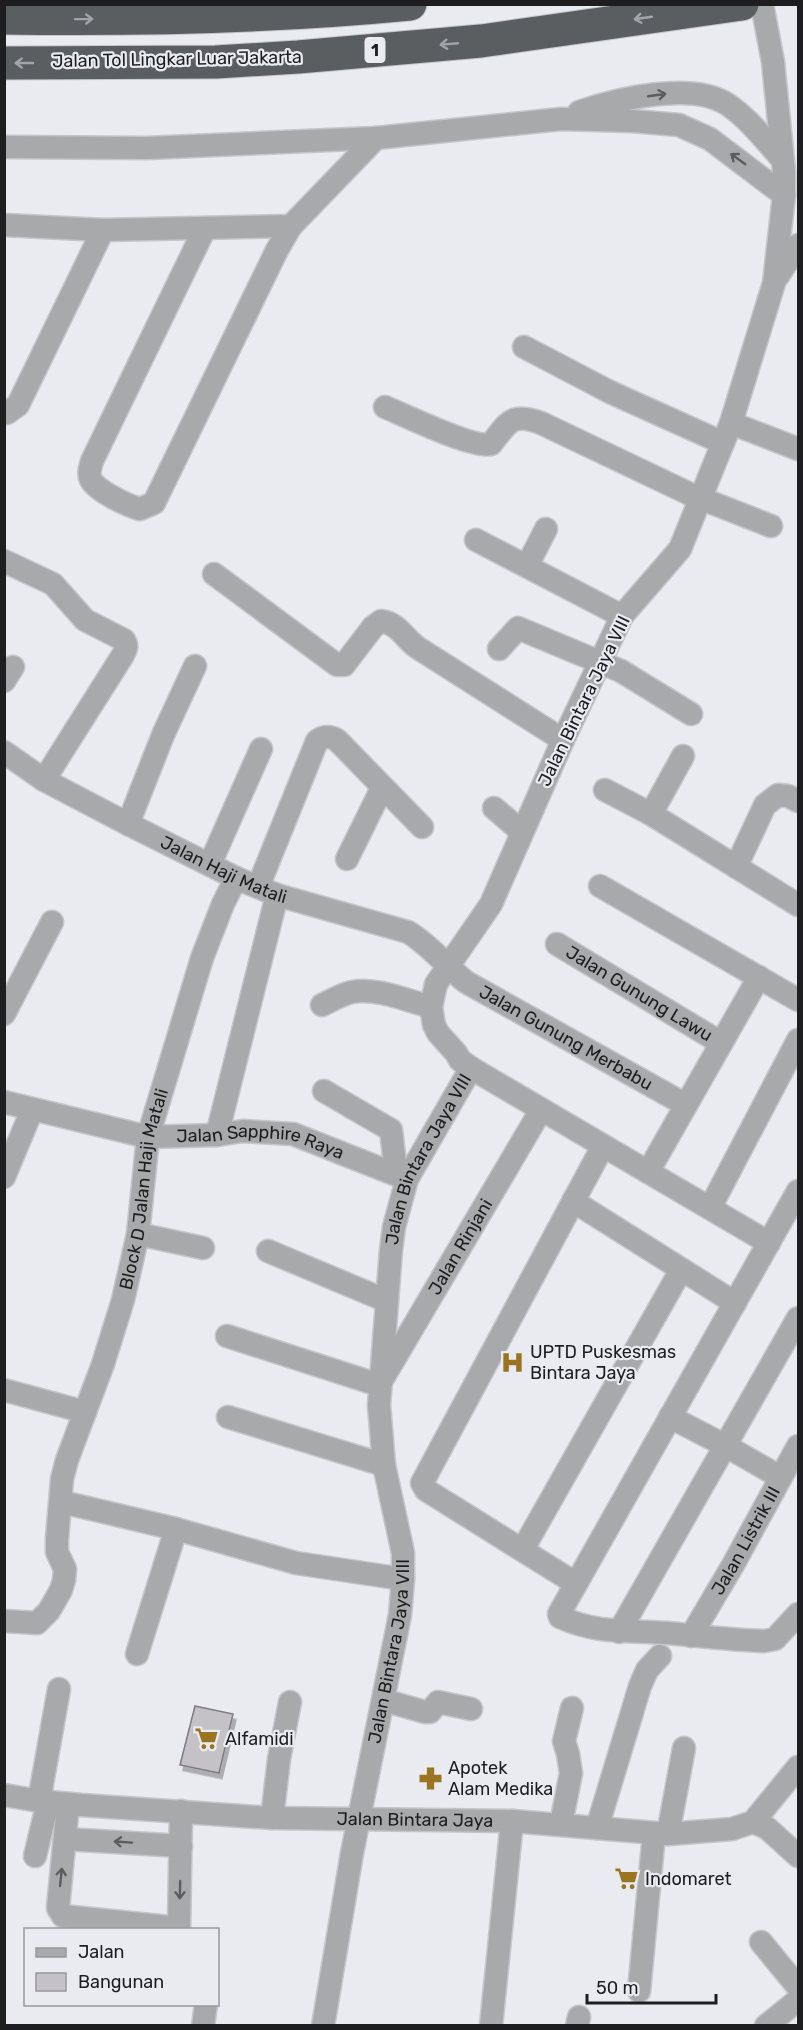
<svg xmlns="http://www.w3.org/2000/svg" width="803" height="2030" viewBox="0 0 803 2030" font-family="Rubik,sans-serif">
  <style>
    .building { fill: #c4c2c7; stroke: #7f7c81; stroke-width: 1.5; filter: url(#shadow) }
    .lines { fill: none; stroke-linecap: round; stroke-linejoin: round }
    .minor-casing { stroke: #c5c6cb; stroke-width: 25 }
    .highway-casing { stroke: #c5c6cb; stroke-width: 35 }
    .minor { stroke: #a7a9aa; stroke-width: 22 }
    .highway { stroke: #5a5e61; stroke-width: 33 }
    .oneway { stroke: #a2a4a9 }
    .oneway2 { stroke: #5c5d5e }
    .labels { text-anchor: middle; stroke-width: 4.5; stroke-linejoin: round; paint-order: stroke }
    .shield { fill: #eaebf1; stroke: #5b5c5f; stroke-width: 1.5 }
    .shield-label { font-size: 16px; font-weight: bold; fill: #1e1e20 }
    .street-label { font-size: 18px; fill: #1e1e20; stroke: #eaebf1 }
    .poi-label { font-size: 18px; fill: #1e1e20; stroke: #eaebf1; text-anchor: start }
  </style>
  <defs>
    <filter id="shadow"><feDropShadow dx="3" dy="5.5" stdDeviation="0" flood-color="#0004"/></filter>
  </defs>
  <rect width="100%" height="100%" fill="#eaebf1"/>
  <!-- building -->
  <path class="building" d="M195,1706L233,1714L219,1773L180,1765Z"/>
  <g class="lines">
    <defs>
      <g id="minor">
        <path d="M762,4L773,62L784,171V195L774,283L731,423L680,549L622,616L563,740L491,904L436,984L431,1007L434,1025L438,1033L456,1053L460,1060L471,1068L769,1243"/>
        <path d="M579,112C617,99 691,81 727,104C748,118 765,140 782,159"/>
        <path d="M4,147L147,148L376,138"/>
        <path d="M4,225L103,230L291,226L376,138L561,119L632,121L679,125L710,139L784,195"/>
        <path d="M205,228L92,461C90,468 88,474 91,480C97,491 128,506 140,509L154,503L277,250L291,226"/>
        <path d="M778,276L798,245"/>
        <path d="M524,347L610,392L723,443"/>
        <path d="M385,407C404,415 474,449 491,444C509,422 511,412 541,423L692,495L771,526"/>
        <path d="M4,412L7,413L18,405L103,230"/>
        <path d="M731,423L798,449"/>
        <path d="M476,540L622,616"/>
        <path d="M4,561L53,584L85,620L124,640C128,646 126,649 123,655L44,780"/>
        <path d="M527,566L546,529"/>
        <path d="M214,574L337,665H344L373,627L381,621C398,623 405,639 418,648L563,740"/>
        <path d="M499,649L518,628L621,671L691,714"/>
        <path d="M4,681L13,667"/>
        <path id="s1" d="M4,752L44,780L128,824L236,878L277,895L408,932C430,945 446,966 466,982L686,1105"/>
        <path d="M605,790L651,814L798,905"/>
        <path d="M494,808L522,832"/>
        <path d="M651,814L683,756"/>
        <path d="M128,824L163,735L195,666"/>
        <path d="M347,859L382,788"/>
        <path d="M210,864L261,749"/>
        <path d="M736,867L765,805L778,795L788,796L798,801"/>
        <path d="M600,886L798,1000"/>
        <path d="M258,887L317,741C324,736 330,736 337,740L422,827"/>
        <path id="s2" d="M557,944L721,1043"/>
        <path d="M322,1005C331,1001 342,994 352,992C375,987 409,1001 431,1007"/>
        <path d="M4,1014L52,922"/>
        <path d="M324,1091L391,1130L396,1173"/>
        <path id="s3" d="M4,1102L148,1137L217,1135L243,1131L293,1134L407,1179"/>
        <path d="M217,1135L277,895"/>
        <path d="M648,1172L759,977"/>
        <path d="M4,1177L32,1110"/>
        <path d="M798,1191L559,1614L560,1617C596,1634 630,1630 668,1633C700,1636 732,1640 764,1641L775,1639L798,1614"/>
        <path d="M573,1201L735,1303"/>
        <path d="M710,1208L798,1040"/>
        <path d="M138,1234L203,1248"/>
        <path d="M268,1251L387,1301"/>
        <path id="s4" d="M227,1336L379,1385L541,1110"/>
        <path d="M4,1390L85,1412"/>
        <path d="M228,1417L384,1465"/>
        <path d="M670,1417L726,1446L780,1477"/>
        <path d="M62,1502L176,1529L296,1563L403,1579"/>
        <path d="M523,1549L681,1270"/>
        <path d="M575,1583L426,1490L422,1483L603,1146"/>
        <path id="s5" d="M4,1621L37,1623L49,1611L61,1590L64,1580L65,1569L57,1552V1539L62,1479L67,1460L103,1364L123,1300L138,1234L148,1137L202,958L223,904L236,878"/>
        <path d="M619,1632L798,1318"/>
        <path id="s6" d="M691,1636L733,1565L798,1446"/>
        <path d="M137,1654L176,1529"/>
        <path d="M383,1700L425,1712H430L438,1702L471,1709"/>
        <path id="s7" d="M4,1795L39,1801L81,1805L272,1818L512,1821L668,1834L732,1829L753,1822L798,1767"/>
        <path d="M39,1801L59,1689"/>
        <path d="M68,1804L58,1908L63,1916L179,1928L181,1811"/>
        <path d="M272,1818L279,1759L290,1702"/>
        <path d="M753,1822L767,1828L798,1856"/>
        <path d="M561,1824L571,1773L568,1754L564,1741L572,1708"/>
        <path d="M597,1828L640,1686L647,1670L660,1656"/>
        <path d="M668,1834L684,1748"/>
        <path d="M65,1839L181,1846"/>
        <path d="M35,1856L48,1802"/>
        <path d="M761,1942L798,1987"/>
        <path d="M639,1991L654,1834"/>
        <path d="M203,2026L206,2004"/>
        <path id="s8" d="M323,2026L352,1853L400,1615L403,1579V1553L384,1465L379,1405L391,1250L394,1227L407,1179L471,1068"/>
        <path d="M491,2026L512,1821"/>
        <path d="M577,2026L579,2017"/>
        <path d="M766,2026L798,2000"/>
      </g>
      <path id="highway" d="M4,18C140,20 275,17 410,4
        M4,63L216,62L298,57L481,41L742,4"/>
    </defs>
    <!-- minor casing -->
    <use href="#minor" class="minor-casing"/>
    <!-- highway casing -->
    <use href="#highway" class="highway-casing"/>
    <!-- minor -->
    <use href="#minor" class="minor"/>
    <!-- highway -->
    <use href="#highway" class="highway"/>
  </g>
  <!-- one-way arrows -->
  <defs><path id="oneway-shaft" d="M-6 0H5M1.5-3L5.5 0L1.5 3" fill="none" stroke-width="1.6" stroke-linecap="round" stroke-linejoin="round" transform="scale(1.5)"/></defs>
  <g class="oneway">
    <use href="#oneway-shaft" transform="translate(643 18) rotate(172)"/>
    <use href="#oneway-shaft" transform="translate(84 19) rotate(-1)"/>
    <use href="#oneway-shaft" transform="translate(449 44) rotate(175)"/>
    <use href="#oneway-shaft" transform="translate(24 63) rotate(180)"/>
  </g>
  <g class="oneway2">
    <use href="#oneway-shaft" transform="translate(657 95) rotate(-8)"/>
    <use href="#oneway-shaft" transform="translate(738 159) rotate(-144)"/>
    <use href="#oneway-shaft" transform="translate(123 1842) rotate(-176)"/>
    <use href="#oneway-shaft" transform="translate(61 1877) rotate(-84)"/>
    <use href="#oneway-shaft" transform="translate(180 1890) rotate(91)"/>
  </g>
  <!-- icons -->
  <defs>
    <symbol id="hospital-bare" viewBox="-9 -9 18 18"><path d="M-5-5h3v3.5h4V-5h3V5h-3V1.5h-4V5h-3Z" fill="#9a7420" stroke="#eaebf1" stroke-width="2.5" paint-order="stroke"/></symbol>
    <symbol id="supermarket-bare" viewBox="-9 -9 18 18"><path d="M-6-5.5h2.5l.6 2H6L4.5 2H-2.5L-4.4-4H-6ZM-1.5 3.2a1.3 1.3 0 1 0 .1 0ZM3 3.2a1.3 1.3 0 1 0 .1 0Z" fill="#9a7420" stroke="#eaebf1" stroke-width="2.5" paint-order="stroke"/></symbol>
    <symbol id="pharmacy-bare" viewBox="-9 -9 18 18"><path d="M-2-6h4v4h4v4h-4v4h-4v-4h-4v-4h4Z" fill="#9a7420" stroke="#eaebf1" stroke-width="2.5" paint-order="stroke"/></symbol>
  </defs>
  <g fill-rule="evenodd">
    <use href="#hospital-bare" x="496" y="1346" width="33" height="33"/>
    <use href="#supermarket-bare" x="190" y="1722" width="33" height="33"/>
    <use href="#pharmacy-bare" x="414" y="1762" width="33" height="33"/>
    <use href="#supermarket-bare" x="610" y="1862" width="33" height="33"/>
  </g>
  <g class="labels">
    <!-- shield labels -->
    <rect class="shield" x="364.5" y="37" width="21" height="26" rx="4.5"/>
    <g class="shield-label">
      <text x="375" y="56">1</text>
    </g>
    <!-- street labels -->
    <g class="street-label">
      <text transform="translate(177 59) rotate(-1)" y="6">Jalan Tol Lingkar Luar Jakarta</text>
      <text transform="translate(584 701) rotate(-64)" y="6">Jalan Bintara Jaya VIII</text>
      <text dy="6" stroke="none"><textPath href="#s1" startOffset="250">Jalan Haji Matali</textPath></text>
      <text dy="6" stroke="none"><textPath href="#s2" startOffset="96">Jalan Gunung Lawu</textPath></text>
      <text dy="6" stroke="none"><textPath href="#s1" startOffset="636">Jalan Gunung Merbabu</textPath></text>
      <text dy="6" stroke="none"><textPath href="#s3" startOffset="262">Jalan Sapphire Raya</textPath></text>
      <text dy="6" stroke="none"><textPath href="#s8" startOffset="885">Jalan Bintara Jaya VIII</textPath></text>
      <text dy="6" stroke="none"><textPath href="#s5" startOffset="490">Block D Jalan Haji Matali</textPath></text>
      <text dy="6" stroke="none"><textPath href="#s4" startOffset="320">Jalan Rinjani</textPath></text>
      <text dy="6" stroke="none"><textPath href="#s6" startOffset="110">Jalan Listrik III</textPath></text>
      <text dy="6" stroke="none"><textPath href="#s8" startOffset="381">Jalan Bintara Jaya VIII</textPath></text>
      <text dy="6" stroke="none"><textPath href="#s7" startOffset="412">Jalan Bintara Jaya</textPath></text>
    </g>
    <!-- poi labels -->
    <g class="poi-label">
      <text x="530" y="1358">UPTD Puskesmas<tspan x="530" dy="21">Bintara Jaya</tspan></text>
      <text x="225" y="1745">Alfamidi</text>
      <text x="448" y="1774">Apotek<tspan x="448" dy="21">Alam Medika</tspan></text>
      <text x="645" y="1885">Indomaret</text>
    </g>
  </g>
  <!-- border -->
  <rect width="803" height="2030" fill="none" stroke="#1e1e20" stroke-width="12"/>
  <!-- legend -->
  <rect x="24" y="1928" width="195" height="78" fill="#eaebf1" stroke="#98999d" stroke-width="1.5"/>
  <rect x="36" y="1948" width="30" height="9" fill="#a7a9aa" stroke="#98999d" stroke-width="1.5"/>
  <text x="78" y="1958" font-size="18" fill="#1e1e20">Jalan</text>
  <rect x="36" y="1973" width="30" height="18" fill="#c4c2c7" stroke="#98999d" stroke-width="1.5"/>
  <text x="78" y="1988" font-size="18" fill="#1e1e20">Bangunan</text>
  <!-- scale -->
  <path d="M587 1994v9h129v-9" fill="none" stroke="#1e1e20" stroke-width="3"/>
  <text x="596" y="1994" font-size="18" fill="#1e1e20" stroke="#eaebf1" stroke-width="4.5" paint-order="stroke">50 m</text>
</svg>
